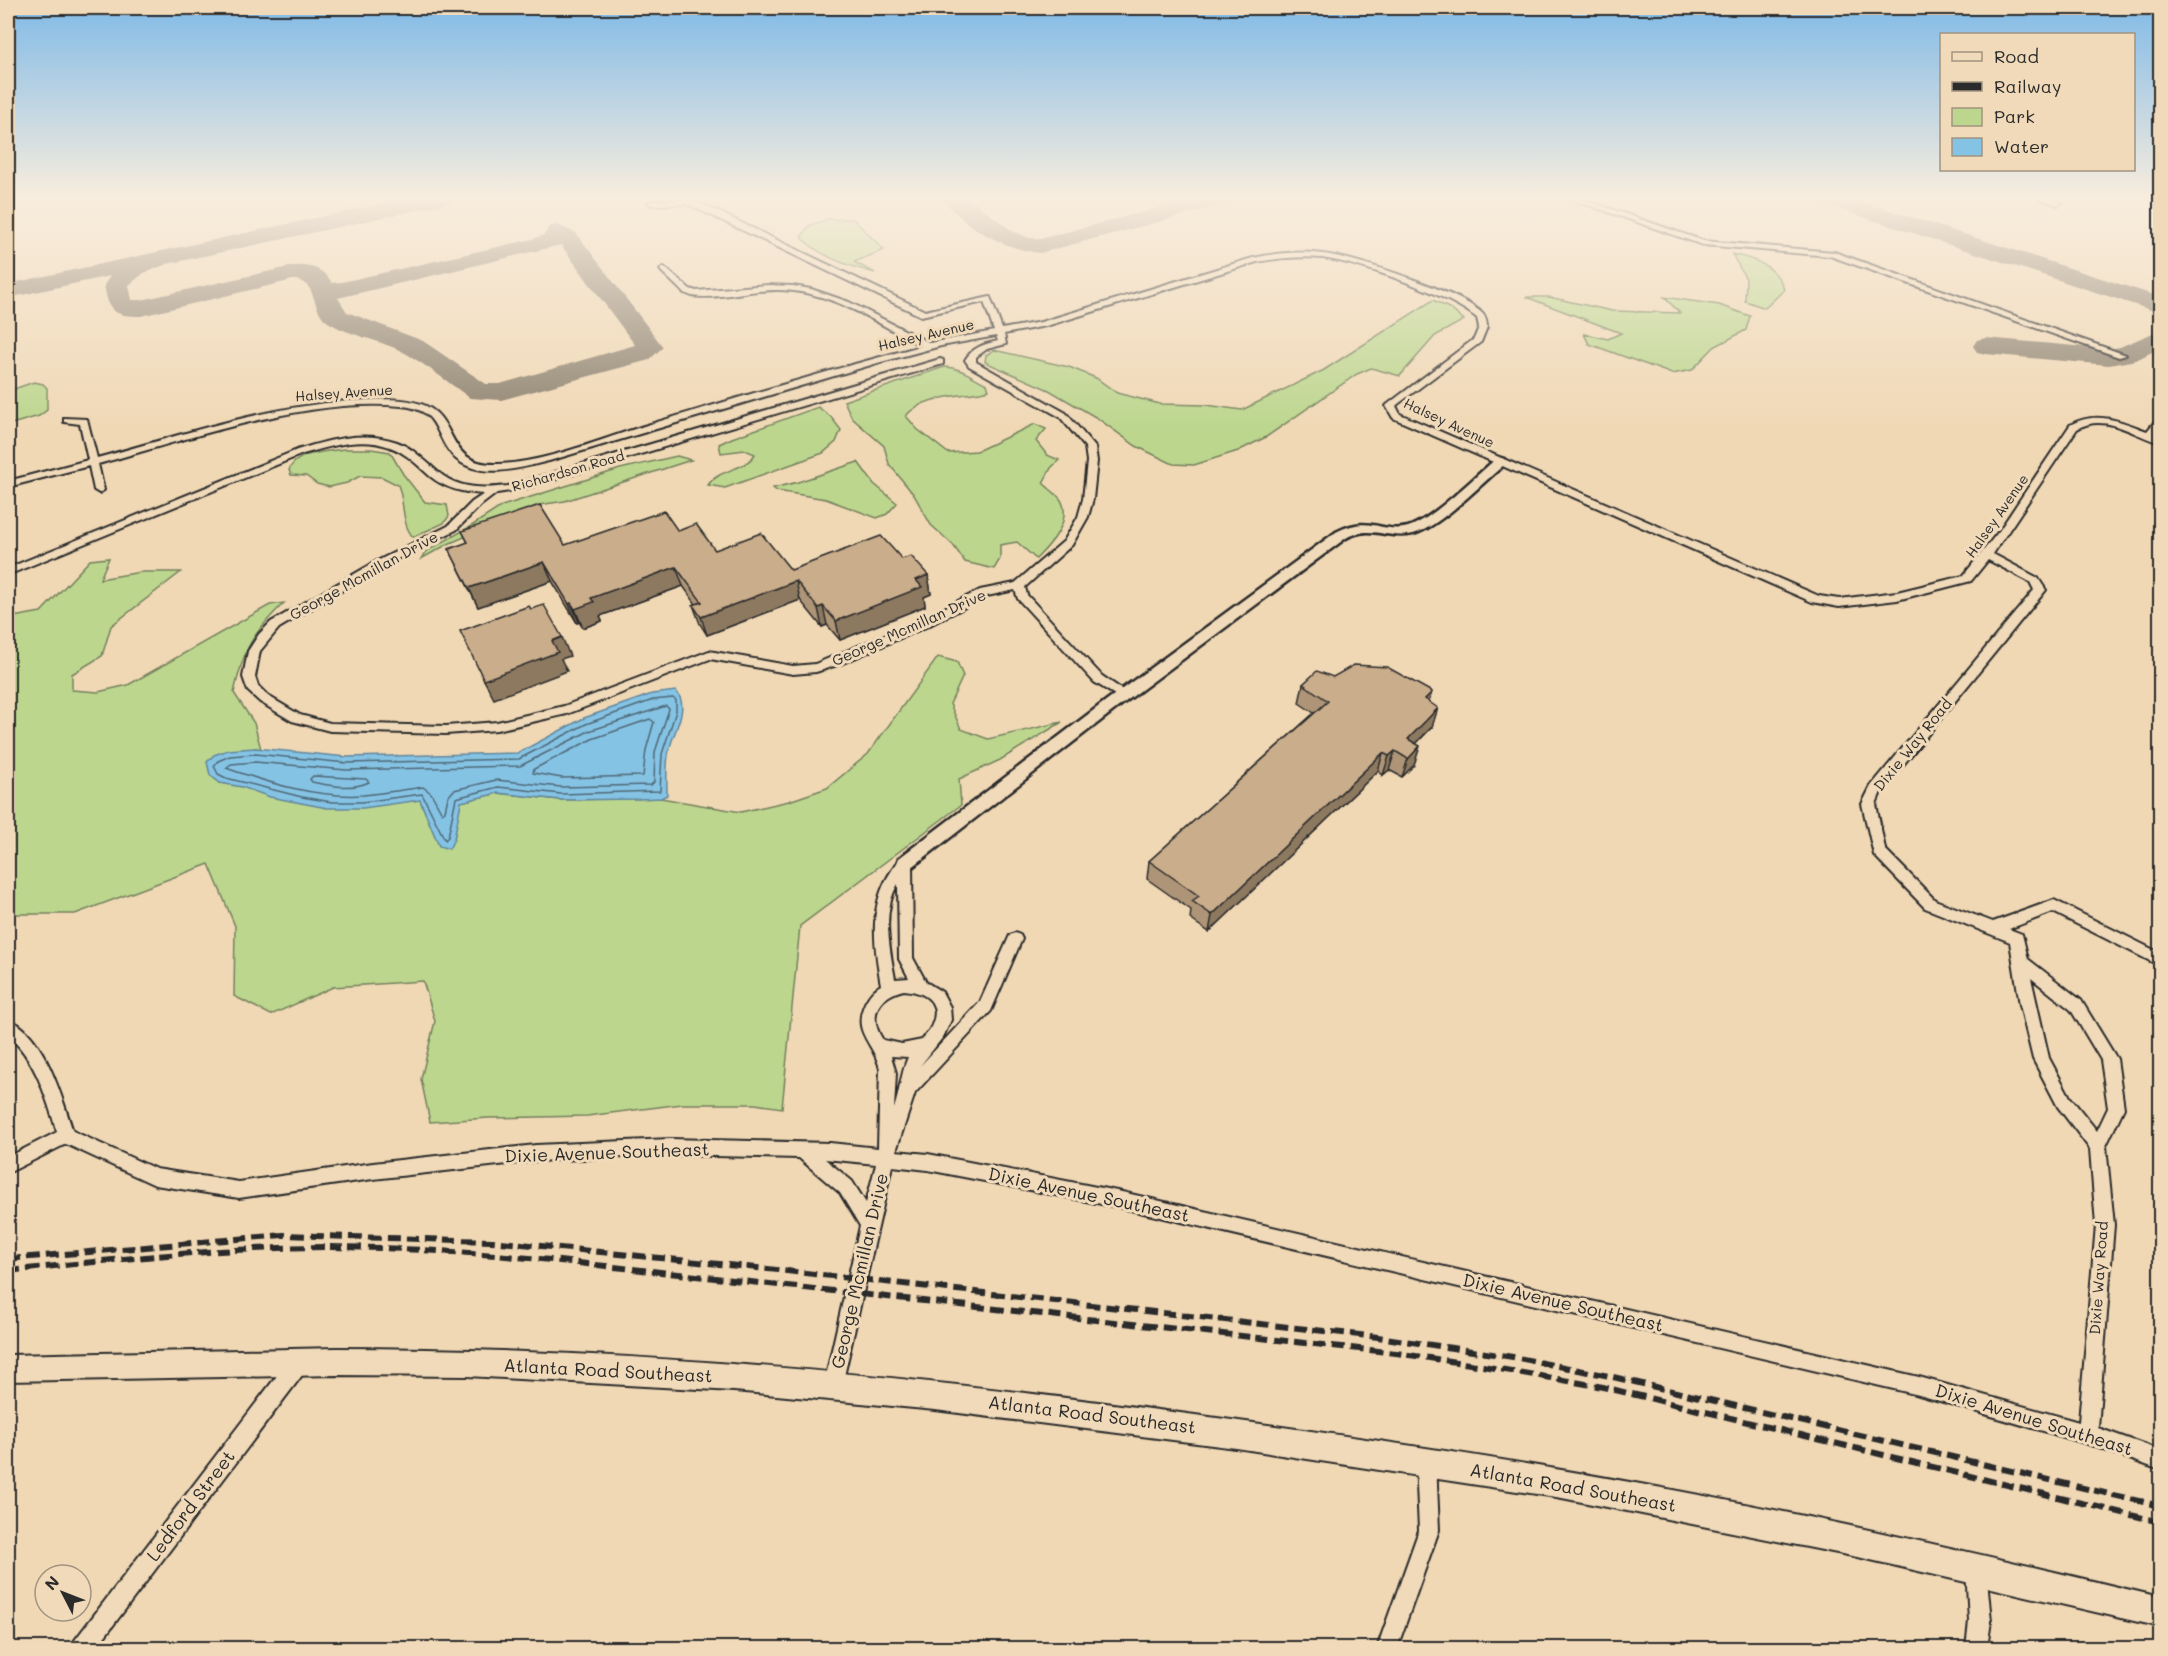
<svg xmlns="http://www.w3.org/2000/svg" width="2168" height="1656" viewBox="0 0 2168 1656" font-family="Mali,sans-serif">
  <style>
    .green { fill: #bcd68e; stroke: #74805c; stroke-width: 1.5 }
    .water { fill: #85c3e5; stroke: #61869b; stroke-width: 1.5 }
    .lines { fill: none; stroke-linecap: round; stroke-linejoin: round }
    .shore { stroke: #4f6875; stroke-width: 1.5 }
    .taxiway { fill: #8e8270; fill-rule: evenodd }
    .minor-casing { stroke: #2b2b2b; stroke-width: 4 }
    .tertiary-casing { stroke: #2b2b2b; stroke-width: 5 }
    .secondary-casing { stroke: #2b2b2b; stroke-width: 4 }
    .minor { fill: #f0dab9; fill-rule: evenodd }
    .tertiary { fill: #f0dab9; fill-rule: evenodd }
    .secondary { fill: #f0dab9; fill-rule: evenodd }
    .rail { stroke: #2b2b2b; stroke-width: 6; stroke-dasharray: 13 6; stroke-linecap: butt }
    .wall { fill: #ae9578; stroke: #2b2b2b; stroke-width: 1.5 }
    .shaded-wall { fill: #8d7961; stroke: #2b2b2b; stroke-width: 1.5 }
    .building { fill: #caad8b; stroke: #2b2b2b; stroke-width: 1.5 }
    .labels { text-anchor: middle; stroke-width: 6; stroke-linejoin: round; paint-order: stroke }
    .far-street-label { font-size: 14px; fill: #2b2b2b; stroke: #f0dab9 }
    .street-label { font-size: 15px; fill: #2b2b2b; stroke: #f0dab9 }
    .near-street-label { font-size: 18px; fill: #2b2b2b; stroke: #f0dab9 }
  </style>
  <rect width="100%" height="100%" fill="#f0d8b5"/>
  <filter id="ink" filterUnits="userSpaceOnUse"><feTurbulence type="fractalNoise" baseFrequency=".0167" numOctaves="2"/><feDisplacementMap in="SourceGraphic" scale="12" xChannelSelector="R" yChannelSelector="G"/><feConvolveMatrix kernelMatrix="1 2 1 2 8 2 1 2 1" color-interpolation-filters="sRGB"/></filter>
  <g filter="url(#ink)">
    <!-- green -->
    <path class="green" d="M828,219H853L884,250L854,262L875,273C849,266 820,257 801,237L809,226Z
      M1732,254C1754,259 1778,266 1784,290L1765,308L1745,301L1746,279Z
      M1526,297H1549L1612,311L1680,313L1664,297L1719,305L1750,316L1746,330L1714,347L1692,370L1672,374L1589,344L1584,334L1608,339L1621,333Z
      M1433,300L1449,308L1464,320L1435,336L1400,376L1371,368L1357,374L1266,437L1238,451L1194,465L1173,464L1136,446L1097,418L1049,390L985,362L986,355L994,350L1069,367L1096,378L1117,393L1160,404L1206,405L1242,410L1324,370Z
      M944,367C960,367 972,377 987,384L989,390C963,397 924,394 906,416L917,429L948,453L977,451L1035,424L1046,429L1036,441L1047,455L1059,460L1051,468L1043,483C1048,488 1057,494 1061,500C1073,521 1049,546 1036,559L1017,542L1000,545V559L994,569L965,562L953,545L931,525L914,495L889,464L884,446L852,418L844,401Z
      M34,382L43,384L47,388V410L39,416L8,425V391Z
      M818,407L831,417L841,430L836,442L823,453L725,488L708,485C720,468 745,471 755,454L745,450L721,453L719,444L732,438Z
      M344,449H371L390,452L403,474L425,502L447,505L449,516L444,523L413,537C401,524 405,502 398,485L382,477L360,476L347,483L329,487L317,484L306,476L291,475L289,470C297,451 326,452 344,449Z
      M677,456L691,460L565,501L539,505L448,544L421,559L425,552L473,525L502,506L620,469Z
      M858,462L874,484L897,503L887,514L877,518L826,499L777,491L773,488L798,482Z
      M109,558L100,579L141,572H181L111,626L102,656L72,674V690L98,692L128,685L270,605L284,603C251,635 244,648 234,693L254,723L261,749L255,748L220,783L396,802L420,800L439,845L454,839L460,802L498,793L560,800L661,798L741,812L789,801L827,788L868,754L938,657L957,662L963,676L950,704L961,729L988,739L1062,722L1000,760L959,779L961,805L800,926L782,1108L755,1104H682L587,1116L488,1118L430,1122L421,1079L435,1021L423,981L333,987L271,1015L234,996L235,926L209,864L75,914H8V618L41,612L90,560Z"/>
    <!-- water -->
    <path class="water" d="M676,691C692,709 670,735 668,756C666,768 667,782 667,795L661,798L638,799L560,800L498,793L461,802L454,839L449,849L439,846L420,800L363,808H327L270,797L242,787L220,783L210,775L207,762L214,755L228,750L255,748L347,757L518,753L584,718L652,694Z"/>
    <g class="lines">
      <!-- shore -->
      <path class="shore" d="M673,698L676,700V711L662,754L660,791L561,794L498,787L456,798L448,837L445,840L422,794L362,802H332L302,797L226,778L218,774L214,766L218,761L230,756L255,754L347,763L519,759L586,724L653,700Z
        M666,706L669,709L655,752L654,782L651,785L561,787L496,780L454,790L448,797L445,811L442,813L431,793L423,787C403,790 383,793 363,795C316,798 269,783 226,768L231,764L255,762L346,770L520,766L589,731Z
        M650,719L654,722L646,750L643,776L562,778L533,773L534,769L592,739Z
        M313,776L366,779L369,782C352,790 330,786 312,782L310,779Z"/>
      <!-- taxiway -->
      <path class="taxiway" d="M413,197H456L453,202L445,204L167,264L144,273L129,285L132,300H141L293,266C310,265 323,268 332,283L342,282L533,239L544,235L549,227L557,225L576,233L663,347L649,360L501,400L470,398C449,383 428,366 405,353C384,341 347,335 328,322C310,309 318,280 293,280L141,316C113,316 109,312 104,285L110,276L8,298V284ZM561,245L635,345L500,384H486L423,341L347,312L338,298Z
        M942,197H967L1012,231L1029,238L1040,239L1200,197H1237L1234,202L1040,253C1006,250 962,226 942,197Z
        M1814,197H1848L2160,297V313L1817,202Z
        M2160,330V348L2136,360L2109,365L1986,354L1977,352L1973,346L1977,340L1986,338L2109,349L2120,347Z"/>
      <defs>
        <path id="minor" d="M1565,197H1576L1704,241L1834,252L2126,355L2119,357L1830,256L1703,245Z
          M2034,197H2046L2062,203L2058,205Z
          M687,200L702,204L925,311L990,297L1002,329L1041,322L1253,258C1276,253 1299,251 1323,254C1353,257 1464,293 1483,314C1486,318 1487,322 1487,327L1481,342L1398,404L1396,406L1400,414L1819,596L1839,599L1897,592L1963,576L1999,531L2070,425C2095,410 2121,421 2147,431L2157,419L2160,418V427L2154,434L2160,437V443C2133,435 2104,412 2077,429L1993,554L2038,578L2046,590L1881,792L1876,804L1885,849L1935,900L1993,922L2054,900L2160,953V966L2053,912L2009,929L2022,934L2028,959L2081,1000L2117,1059L2124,1108L2106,1146L2114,1225L2098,1428L2160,1450V1470L2088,1444L1919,1395L1122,1208L928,1170L892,1166L842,1385L840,1392L833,1394L826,1392L824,1385L860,1226L840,1193L799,1158L670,1155L536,1161L373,1179L239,1198L155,1185L66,1144L8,1173V1157L57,1132C46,1097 36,1060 8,1035V1019C44,1032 62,1098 73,1131L156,1169L239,1182L373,1163L536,1145L670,1139L830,1143L878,1148L880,1069C874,1042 851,1033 865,1003C869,995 874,989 881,985C874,945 868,905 892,870C897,863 900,856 910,859L912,863L913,958L926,982L942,992L950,1007L951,1020L943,1037L920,1066L980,1002L1010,935L1015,933L1020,935L1022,939L991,1011L915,1093L896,1151L928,1154L1122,1192L1919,1377L2079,1422L2096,1225L2090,1149L2058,1107L2033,1059L2020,1005L2010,942L1925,908L1874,855L1862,804L1871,786L2034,590L2030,582L1988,560L1971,581L1897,600L1839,607L1812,602L1393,418L1386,406L1388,404L1474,339L1479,327L1477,318C1449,294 1359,263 1322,258C1300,256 1279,258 1257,262L1046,326L1004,334L1006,344L987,349L976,357V362L1066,413L1095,447L1097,461L1093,499L1088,517L1072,545L1025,587L1027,595L1102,676L1127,693L1129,696L1127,699L1123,700L1094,682L1018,599L1015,590L987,596L926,627L843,663L816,672L793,674L710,659L567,714L497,730L446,734L330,731L292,721L260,702L248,691L243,677L248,651L259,634L271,622L377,561L448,526L472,502L484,494C465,493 446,489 431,477C418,466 407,453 390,447C362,436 331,446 303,454L8,575V568L297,450C329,440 363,430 397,442C413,448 425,461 438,472C458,489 483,489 508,486L940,359L943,360V364L523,489L497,493L480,506L456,530L385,565L279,628L260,651L255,677L258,686L268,696L300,715L330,723L446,726L497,722L564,706L709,651L793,666L815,664L918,621L980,590L1015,583L1064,541L1078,517L1083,499L1087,461L1085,447L1060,417L969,366L965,360C973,347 984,344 998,341L996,336L941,346L881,362L549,461C521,468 481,480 456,459C433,438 442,409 401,406C307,397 189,439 98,464L104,490L99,493L94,490L89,466L8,487V481L88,460L80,424L64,422V418L87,419L97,458C185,434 275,403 367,400C384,399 404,398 421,404C460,417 443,466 498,464C544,463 602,439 647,425C738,398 829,370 921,346C877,323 832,291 780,290C751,289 720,300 692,296L684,293L661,271L660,269L664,267L690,289L696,291L768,285L793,286L811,289L849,302L930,343L994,331L984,302L921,316L696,208L686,204L652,205L648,203L652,201ZM898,884L899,959L909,978L895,979C890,950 881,911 898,884ZM2031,978L2071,1010L2101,1060L2108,1108L2097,1131L2070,1097L2049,1058ZM904,990C939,993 943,1016 922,1040L902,1044L883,1040C867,1016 878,996 904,990ZM891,1056L908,1057C901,1073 900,1091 894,1109L896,1073ZM825,1159L876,1164L866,1203L852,1181Z
          M2160,350V356L2156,355V351Z
          M299,1354L306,1356L308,1363L306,1370L96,1648H73L75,1640L292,1356Z
          M1426,1452L1433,1455L1436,1462L1439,1530L1397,1648H1377L1419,1530L1416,1462L1419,1455Z
          M1976,1558L1983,1561L1986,1568L1991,1621L1987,1648H1966L1969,1621L1966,1568L1969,1561Z"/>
        <path id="tertiary" d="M1500,458L1504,459V465C1482,483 1439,528 1413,534C1387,540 1371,524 1346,538L1117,708L911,868L905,870L899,868L897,863L899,858L1107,700L1336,532C1371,514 1381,534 1408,527C1432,520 1474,477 1496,459Z"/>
        <path id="secondary" d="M336,1348C623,1348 910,1375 1195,1415C1342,1435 1489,1456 1635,1483C1811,1515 1986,1555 2160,1597V1627L1862,1558L1562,1498L1236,1448L935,1410L734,1391L467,1376L336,1375L8,1381V1355Z"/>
      </defs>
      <!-- minor casing -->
      <use href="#minor" class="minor-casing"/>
      <!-- tertiary casing -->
      <use href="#tertiary" class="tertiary-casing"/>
      <!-- secondary casing -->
      <use href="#secondary" class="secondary-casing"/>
      <!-- minor -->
      <use href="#minor" class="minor"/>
      <!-- tertiary -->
      <use href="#tertiary" class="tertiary"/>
      <!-- secondary -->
      <use href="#secondary" class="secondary"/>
      <!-- rail -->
      <path class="rail" d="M8,1259L283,1235L492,1241L787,1271L1378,1337L1513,1357L1609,1376L2160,1506
        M8,1271C112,1260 217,1248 323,1247C399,1247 475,1253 551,1260L1396,1353L1483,1366L1603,1387L2160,1522"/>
    </g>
    <!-- wall -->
    <path class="wall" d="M462,531L565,545L678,531L715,550L791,570L902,559L928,575L931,594L924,597L925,606L840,640L827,625L822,627L800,600L707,635L700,624L693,605L696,604L683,586L600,616L602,621L583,628L579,622L577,623L552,581L478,607L449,549L468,543Z
      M1333,677L1429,702L1432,727L1416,744L1414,765L1402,777L1389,770L1383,775L1378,771L1209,932L1190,919L1191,910L1147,879L1149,861L1314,713L1299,703L1303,684Z"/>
    <!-- shaded-wall -->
    <path class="shaded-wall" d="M544,562L552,581L478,607L469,588Z
      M676,567L683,586L600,616L602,621L583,628L575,609L591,598Z
      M928,575L931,594L924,597L925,606L840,640L836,621L916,580Z
      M796,581L800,600L707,635L701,617Z
      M571,603L579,622L577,623L569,604Z
      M823,606L827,625L822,627L818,608Z
      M562,637L570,656L561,659L567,671L494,699L484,680L552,641Z
      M1432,692L1426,711L1425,699Z
      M1438,708L1432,727L1403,756L1408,739Z
      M1420,746L1414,765L1402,777L1408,759Z
      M1395,751L1389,770L1383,775L1389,756Z
      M1383,753L1378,771L1209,932L1212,915Z"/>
    <!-- building -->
    <path class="building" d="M540,505L565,545L664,511L678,531L696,524L715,550L761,533L791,570L881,536L902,559L911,556L928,575L916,580L922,587L836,621L823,606L818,608L796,581L701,617L693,605L702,602L676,567L591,598L594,602L575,609L571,603L569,604L544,562L469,588L449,549L468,542L462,531Z
      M544,605L562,637L552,641L558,652L484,680L460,631L529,606L531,609Z
      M1354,665L1387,667L1432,692L1425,699L1438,708L1408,739L1420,746L1408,759L1395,751L1389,756L1383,753L1212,915L1192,901L1199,896L1149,861L1328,701L1303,684L1317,671L1333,677Z"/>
  </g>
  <!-- sky -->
  <linearGradient id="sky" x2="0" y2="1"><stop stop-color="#80bae7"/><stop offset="0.46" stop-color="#f8edde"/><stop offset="1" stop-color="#f8edde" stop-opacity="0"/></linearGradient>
  <rect width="2168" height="429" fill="url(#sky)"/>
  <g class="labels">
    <!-- far-street labels -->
    <g class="far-street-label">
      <text transform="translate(926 335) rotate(-13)" y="5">Halsey Avenue</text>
      <text transform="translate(344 393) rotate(-4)" y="5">Halsey Avenue</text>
      <text transform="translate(1449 423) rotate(25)" y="5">Halsey Avenue</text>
      <text transform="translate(568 471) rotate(-16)" y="5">Richardson Road</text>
      <text transform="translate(1997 516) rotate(-55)" y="5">Halsey Avenue</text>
    </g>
    <!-- street labels -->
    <g class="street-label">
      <text transform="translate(364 576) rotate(-29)" y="5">George Mcmillan Drive</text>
      <text transform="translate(909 628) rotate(-24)" y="5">George Mcmillan Drive</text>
      <text transform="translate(1913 745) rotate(-51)" y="5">Dixie Way Road</text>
      <text transform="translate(2099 1278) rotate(-86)" y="5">Dixie Way Road</text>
    </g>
    <!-- near-street labels -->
    <g class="near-street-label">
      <text transform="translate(607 1153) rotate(-2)" y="6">Dixie Avenue Southeast</text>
      <text transform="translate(1089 1195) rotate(12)" y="6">Dixie Avenue Southeast</text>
      <text transform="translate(860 1271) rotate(-77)" y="6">George Mcmillan Drive</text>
      <text transform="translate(1563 1303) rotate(13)" y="6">Dixie Avenue Southeast</text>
      <text transform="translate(608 1371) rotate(3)" y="6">Atlanta Road Southeast</text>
      <text transform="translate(1092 1415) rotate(7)" y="6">Atlanta Road Southeast</text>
      <text transform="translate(2034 1420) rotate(17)" y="6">Dixie Avenue Southeast</text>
      <text transform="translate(1573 1488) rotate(10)" y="6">Atlanta Road Southeast</text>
      <text transform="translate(191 1506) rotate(-53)" y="6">Ledford Street</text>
    </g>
  </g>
  <!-- margin -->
  <rect width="2168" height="1656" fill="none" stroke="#f0dab9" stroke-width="30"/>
  <rect x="15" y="15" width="2138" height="1626" fill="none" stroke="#2b2b2b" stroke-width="2" filter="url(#ink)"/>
  <!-- legend -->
  <rect x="1940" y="33" width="195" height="138" fill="#f0dab9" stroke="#a19480" stroke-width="1.5"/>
  <rect x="1952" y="52" width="30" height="9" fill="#f0dab9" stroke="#a19480" stroke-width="1.5"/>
  <text x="1994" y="63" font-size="18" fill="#2b2b2b">Road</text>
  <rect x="1952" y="82" width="30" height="9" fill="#2b2b2b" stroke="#a19480" stroke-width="1.5"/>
  <text x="1994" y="93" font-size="18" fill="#2b2b2b">Railway</text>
  <rect x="1952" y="108" width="30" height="18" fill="#bcd68e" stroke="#a19480" stroke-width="1.5"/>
  <text x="1994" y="123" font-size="18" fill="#2b2b2b">Park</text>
  <rect x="1952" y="138" width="30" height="18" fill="#85c3e5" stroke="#a19480" stroke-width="1.5"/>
  <text x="1994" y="153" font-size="18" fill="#2b2b2b">Water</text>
  <!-- north arrow -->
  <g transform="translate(63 1593) rotate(312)"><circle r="28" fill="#f0dab9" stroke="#a19480" stroke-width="1.5"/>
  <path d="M0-4.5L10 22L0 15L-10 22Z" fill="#2b2b2b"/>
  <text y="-9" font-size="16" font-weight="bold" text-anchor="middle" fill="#2b2b2b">N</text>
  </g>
</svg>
